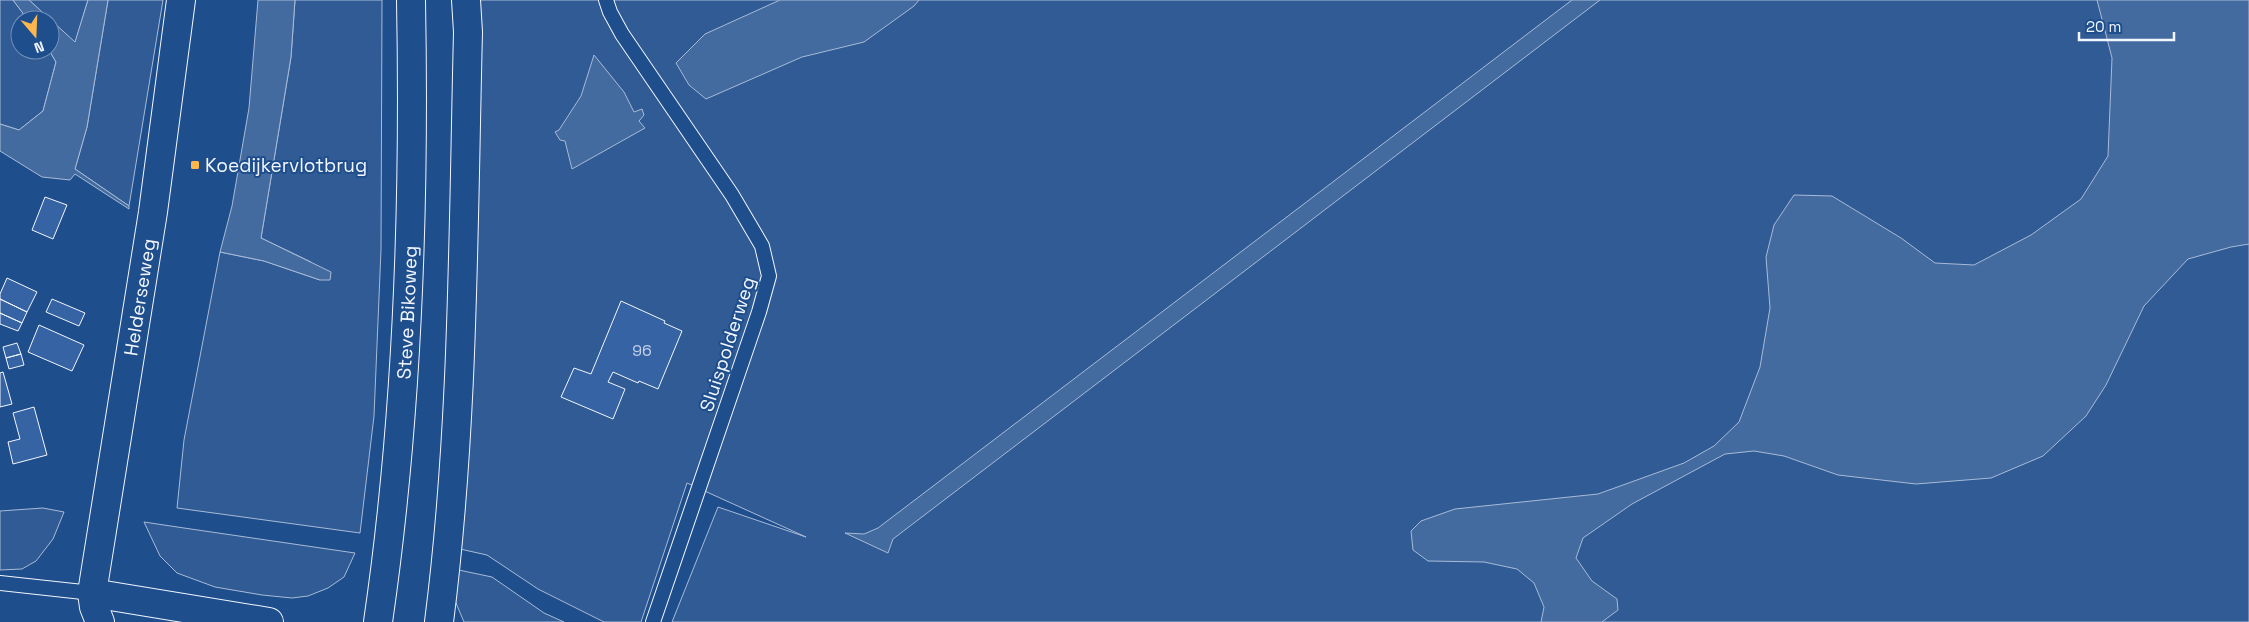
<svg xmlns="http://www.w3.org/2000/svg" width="2249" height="622" viewBox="0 0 2249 622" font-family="'Space Grotesk',sans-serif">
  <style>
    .built { fill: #305b95; stroke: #a8bbd7 }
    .water { fill: #446ba0; stroke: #a8bbd7 }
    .building { fill: #3563a3; stroke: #f2f6ff }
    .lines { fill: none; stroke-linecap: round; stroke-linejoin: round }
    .service-casing { stroke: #f2f6ff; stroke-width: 16 }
    .secondary-casing { stroke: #f2f6ff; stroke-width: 30 }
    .primary-casing { stroke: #f2f6ff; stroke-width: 30 }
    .service { stroke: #1f4e8c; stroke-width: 14 }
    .secondary { stroke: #1f4e8c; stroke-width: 28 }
    .primary { stroke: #1f4e8c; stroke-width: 28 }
    .poi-dot { fill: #ffb74d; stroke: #1f4e8c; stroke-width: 2 }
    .labels { text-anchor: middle; stroke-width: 4; stroke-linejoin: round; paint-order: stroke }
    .number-label { font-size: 16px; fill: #c3d1e8 }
    .poi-label { font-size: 19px; fill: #f2f6ff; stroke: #1f4e8c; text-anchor: start }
    .street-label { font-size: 19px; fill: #f2f6ff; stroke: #1f4e8c }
  </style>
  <rect width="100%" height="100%" fill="#1f4e8c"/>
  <!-- built -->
  <path class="built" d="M0,0H13L28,20H20V50H49L56,62L43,111L19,130L0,124Z
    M29,0H88L75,43Z
    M108,0H163L129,206L75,169L87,127Z
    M295,0H382L381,250L374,416L360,533L177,508L184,440L220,252L264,261L320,280L311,262L261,238L291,57Z
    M477,0H2249V622H672L718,507L806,537L687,483L641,622H604L538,589L487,555L460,549L476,297L478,190Z
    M43,508L64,512L53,539L36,561L22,569L0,570V511Z
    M144,522L184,528L355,553L344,577L328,588L308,596L292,598L262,595L215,587L177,573L160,556Z
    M454,569L492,577L544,613L564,622H464L453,596Z"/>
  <!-- water -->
  <path class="water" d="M13,0H29L75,42L88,0H108L87,127L75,169L129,206V209L75,174L70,180L42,177L0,151V124L19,130L43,111L56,62L49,50L50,20H28Z
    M258,0H295L291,57L261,238L331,272L330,280H320L264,261L220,252L232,206L249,108Z
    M780,0H919L914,6L864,42L802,57L706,99L689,85L676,63L705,34Z
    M1572,0H1600L893,539L888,553L845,533L864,534L878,528Z
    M2097,0H2249V244L2231,247L2188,259L2144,306L2106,385L2086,416L2043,456L1991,478L1916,484L1838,475L1784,456L1754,451L1725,454L1632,504L1583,538L1576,558L1592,581L1617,599L1618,610L1602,622H1541L1544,607L1534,583L1517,569L1484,562L1428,561L1413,550L1411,531L1421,521L1455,509L1598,494L1684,463L1714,446L1739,422L1760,367L1770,308L1766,257L1774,225L1794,195L1832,196L1901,238L1935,263L1974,265L2031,235L2081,199L2108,156L2112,58Z
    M594,55L624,92L634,112L642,109L644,115L639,121L645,128L572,169L565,141L560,140L555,132L559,130L581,96Z"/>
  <!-- building -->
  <path class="building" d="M45,197L67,205L53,239L32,230Z
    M7,278L37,292L27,312L0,299V294Z
    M0,299L27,312L22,323L0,313Z
    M52,299L85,313L79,326L46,312Z
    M621,301L665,321L664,323L682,331L658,389L639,381L638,383L613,372L608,382L625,389L613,419L561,397L574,368L591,374Z
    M0,313L22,323L18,331L0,324Z
    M39,325L84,345L72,371L28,352Z
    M17,343L21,354L6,358L3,347Z
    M21,354L24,365L9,369L6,358Z
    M3,372L12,404L0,407V373Z
    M34,407L47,455L13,464L8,442L20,439L13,413Z"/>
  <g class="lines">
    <defs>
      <path id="service" d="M606,0L610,12L622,34L732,195L762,246L769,276L759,312L653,622
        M0,583L92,593"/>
      <g id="secondary">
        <path d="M92,593L269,622"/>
        <path id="s1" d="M100,622L94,607L92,593L153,212L181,0"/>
      </g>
      <g id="primary">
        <path id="s2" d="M378,622C408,416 415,208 411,0"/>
        <path d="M439,622C464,427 463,229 468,32L466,0"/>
      </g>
    </defs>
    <!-- service casing -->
    <use href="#service" class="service-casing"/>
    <!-- secondary casing -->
    <use href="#secondary" class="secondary-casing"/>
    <!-- primary casing -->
    <use href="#primary" class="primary-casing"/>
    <!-- service -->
    <use href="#service" class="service"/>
    <!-- secondary -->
    <use href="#secondary" class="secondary"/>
    <!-- primary -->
    <use href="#primary" class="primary"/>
  </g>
  <!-- markers -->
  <rect class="poi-dot" x="190" y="160" width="10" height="10" rx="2.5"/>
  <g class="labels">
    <!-- number labels -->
    <g class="number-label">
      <text x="642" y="356">96</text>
    </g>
    <!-- poi labels -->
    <g class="poi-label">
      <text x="205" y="172">Koedijkervlotbrug</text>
    </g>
    <!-- street labels -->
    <g class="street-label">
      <text dy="7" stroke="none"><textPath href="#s1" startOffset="330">Helderseweg</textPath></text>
      <text dy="7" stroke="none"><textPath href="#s2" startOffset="311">Steve Bikoweg</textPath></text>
      <text transform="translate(727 344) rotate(-72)" y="7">Sluispolderweg</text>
    </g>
  </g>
  <!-- north arrow -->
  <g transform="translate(35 35) rotate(161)"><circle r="24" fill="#1f4e8c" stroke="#7391ba"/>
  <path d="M0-4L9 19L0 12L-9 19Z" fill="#ffb74d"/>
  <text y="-8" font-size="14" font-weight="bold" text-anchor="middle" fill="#f2f6ff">N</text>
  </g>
  <!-- scale -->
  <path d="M2079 32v8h95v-8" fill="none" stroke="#f2f6ff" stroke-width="2.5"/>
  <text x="2086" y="32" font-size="15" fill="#f2f6ff" stroke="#1f4e8c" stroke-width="4" paint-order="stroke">20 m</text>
</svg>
